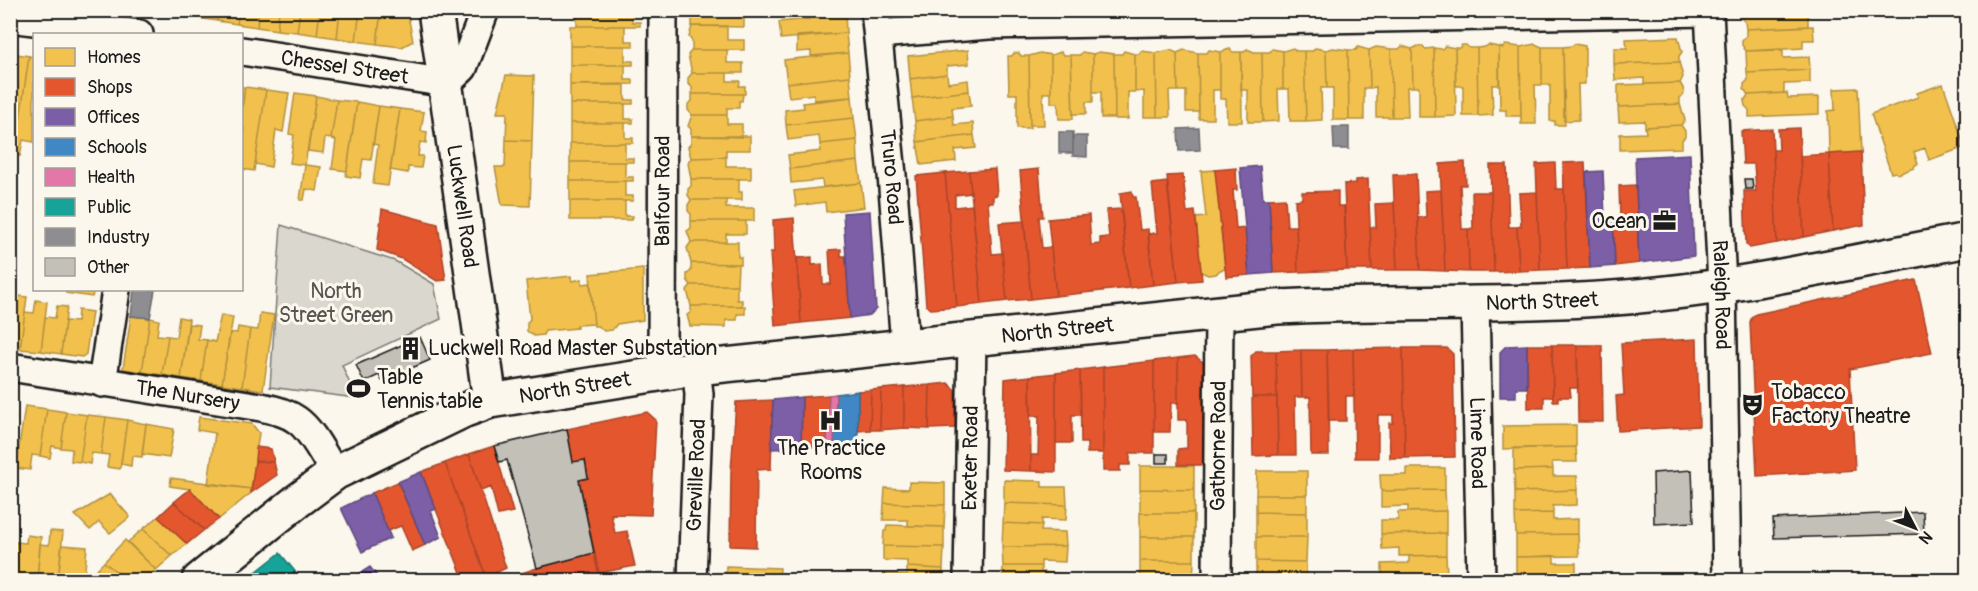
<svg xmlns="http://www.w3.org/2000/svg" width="1978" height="591" viewBox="0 0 1978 591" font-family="Pangolin,sans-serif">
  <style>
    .green { fill: #dad7ce; stroke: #7b7a75; stroke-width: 1.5 }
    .homes { fill: #f2c14e; stroke: #b2903f; stroke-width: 1.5 }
    .shops { fill: #e4572e; stroke: #a84529; stroke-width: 1.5 }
    .offices { fill: #7b5ea7; stroke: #5e4a7d; stroke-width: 1.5 }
    .schools { fill: #3f88c5; stroke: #346892; stroke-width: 1.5 }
    .health { fill: #e377a8; stroke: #a75c7e; stroke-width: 1.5 }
    .public { fill: #17a398; stroke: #187a73; stroke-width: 1.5 }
    .industry { fill: #8d8d92; stroke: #6b6b6f; stroke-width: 1.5 }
    .building { fill: #c3c0b8; stroke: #1c1c1c; stroke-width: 1.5 }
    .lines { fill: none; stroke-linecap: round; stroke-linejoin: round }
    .minor-casing { stroke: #1c1c1c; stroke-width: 32 }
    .tertiary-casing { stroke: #1c1c1c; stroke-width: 38 }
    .secondary-casing { stroke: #1c1c1c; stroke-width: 38 }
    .minor { stroke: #fbf7ec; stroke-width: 27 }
    .tertiary { stroke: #fbf7ec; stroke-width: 33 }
    .secondary { stroke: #fbf7ec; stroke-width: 33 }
    .labels { text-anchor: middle; stroke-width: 6; stroke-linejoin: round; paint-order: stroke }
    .street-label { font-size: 21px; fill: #1c1c1c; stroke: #fbf7ec }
    .poi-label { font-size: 21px; fill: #1c1c1c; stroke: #fbf7ec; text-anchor: start }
    .park-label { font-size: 21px; fill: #555451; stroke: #fbf7ec }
  </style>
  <rect width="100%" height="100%" fill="#fbf7ec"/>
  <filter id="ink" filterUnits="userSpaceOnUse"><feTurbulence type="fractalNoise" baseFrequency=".0167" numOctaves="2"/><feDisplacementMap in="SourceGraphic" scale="12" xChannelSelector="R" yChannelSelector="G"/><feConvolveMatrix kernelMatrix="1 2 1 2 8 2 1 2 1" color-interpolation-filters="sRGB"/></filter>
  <g filter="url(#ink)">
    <!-- green -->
    <path class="green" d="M281,225L395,261L434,284L441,319L342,365L356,398L270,387Z"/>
    <!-- homes -->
    <path class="homes" d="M157,10H177V16L157,13Z
      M177,10H198L197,18L177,16Z
      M198,10H218L217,21L197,18Z
      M218,10H239L237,24L217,21Z
      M239,10H259L257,27L237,24Z
      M259,10H279L277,30L257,27Z
      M279,10H300L297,32L277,30Z
      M300,10H320L317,35L297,32Z
      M320,10H340L337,38L317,35Z
      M340,10H360L356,41L337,38Z
      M360,10H381L377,44L356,41Z
      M381,10H407L413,41L402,47L377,44Z
      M577,10H632V22H640V26H577Z
      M689,10H727V17H744V27L692,26V18L689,15Z
      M808,10H844L808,14Z
      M845,10L846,33L781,39L779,22L809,19L808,14Z
      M1744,10H1781L1782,14L1808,13V26L1746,29L1745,22L1741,18V14Z
      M570,26H625V41H633V46H570Z
      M692,26H727V40H744V50H692V41L689,37Z
      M1813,26L1814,40H1803V48L1746,51L1742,45V40L1746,36V29Z
      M846,33L848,53L811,56V51L797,52V36Z
      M1678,37L1682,52L1679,56V62L1614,64V48H1627L1626,39Z
      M1535,44L1542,47V85H1535L1536,124H1521L1520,47Z
      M1574,44L1585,46V84H1578L1579,120L1564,121L1563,47L1572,46Z
      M1462,45H1466L1469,48H1477L1478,116H1463V86H1456L1455,48H1459Z
      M1488,45L1499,47V85H1492L1493,115L1478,116L1477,48L1485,47Z
      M1505,45L1520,47L1521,116H1506V110H1500L1499,47L1503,48Z
      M570,46H625V61H633V65H570Z
      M1402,46L1412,49L1413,87H1407L1408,117H1392L1391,49H1399Z
      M1418,46H1423L1425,49L1434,48L1435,117H1419V87H1413L1412,49Z
      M1445,46L1455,48L1456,116L1435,117L1434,48L1442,49Z
      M1358,47L1369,50L1370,88H1364V120H1349L1348,50H1356Z
      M1376,47L1391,49L1392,117H1376V87L1370,88L1369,50Z
      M1542,47H1563L1565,125H1555V121H1550V85H1542Z
      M1293,48L1296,51H1304L1306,121H1290L1289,89H1283V51Z
      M1315,48L1326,50L1327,88H1321L1322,120L1306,121L1304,51H1313Z
      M1333,48L1348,50L1349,120H1333V88H1327L1326,50Z
      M1230,49L1232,52H1241L1242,122H1227L1226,99H1220V52Z
      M1247,49L1254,52H1262L1263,122H1248V90H1241V52H1244Z
      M1272,49L1283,51V89H1278L1279,121L1263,122L1262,52H1270Z
      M692,50H727V63H743V73H692L688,55Z
      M968,50L969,64L947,66V74L910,79L908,56Z
      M1170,50L1177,53L1178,91H1169L1170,117H1157L1156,53Z
      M1184,50L1198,53L1199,112H1186V91H1178L1177,53Z
      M1209,50L1220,52V90H1213V119H1199L1198,53H1207Z
      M1783,50V58L1809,57L1810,70L1747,73L1746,51Z
      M1124,51L1135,54V92H1128V119H1115L1114,54H1122Z
      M1141,51L1156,53L1157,117H1144V91L1135,92V54H1139Z
      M1061,52L1063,55H1071L1073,119H1059L1058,103H1051V55Z
      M1082,52L1093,54V102H1086V114H1073L1071,55H1080Z
      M1099,52L1114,54L1115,118H1101V92H1093V54Z
      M10,53L29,56L15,155H10Z
      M848,53L850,76L787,83L784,60Z
      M1014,53H1019L1021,56H1029L1030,128H1017V94H1009L1008,56H1012Z
      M1040,53L1051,55V93H1043L1044,125H1030L1029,56Z
      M29,56L34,57V142L23,140L20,156L15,155Z
      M1679,62L1683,77L1680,83L1644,84V78L1615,80L1614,64Z
      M570,65H625V80H633V84L570,85Z
      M1810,70V83L1784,84V93L1748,95L1744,89V84L1748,80L1747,73Z
      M692,73H727V81H740L739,86H745V94H692V87L688,84V78Z
      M947,74L948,83L968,80L969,91L912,98L910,79Z
      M506,75L534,76L532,141L506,140L507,113H497Z
      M850,76L852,97L814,100V94L789,97L787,83Z
      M1680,83L1683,88L1684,94L1680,98V104L1618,107V85Z
      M1943,84L1965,147L1929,160L1925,148L1914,152L1918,164L1915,165L1914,168L1898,174L1895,172L1891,173L1871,114L1918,97L1917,93Z
      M570,85H625V100H633V104H570Z
      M242,87H245L242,110Z
      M245,87L266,90L254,171L242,169V147L244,128H242V110Z
      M1858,88L1861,152L1829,154L1828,111L1835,110L1834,89Z
      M266,90L289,93L283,132L276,130L271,167L255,164Z
      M969,91L971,106L952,108L953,116L915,121L912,98Z
      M295,93L316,96L305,165L290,163L294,135L289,134Z
      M1787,93L1788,98L1819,97V114L1749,117V110L1745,106L1744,101L1748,95Z
      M692,94H743L742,101H739V108H727V115H692L688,110V104L692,101Z
      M316,96L337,100L331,139L325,138L323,153L308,151Z
      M852,97L854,118L786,125L785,110L804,108L803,103Z
      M337,100L357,102L347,171L332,169L336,140L331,139Z
      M357,102L379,106L371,160L363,159L360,178L346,176Z
      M570,104H625V119H633V123H570Z
      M1680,104L1685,120L1681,125L1645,127V121L1619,122L1618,107Z
      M379,106L400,109L388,186L373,184L378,145L373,144Z
      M400,109L424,112L421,131L427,132L426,143L420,142L418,156H423L421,168L408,167V173L390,170Z
      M692,115H727V124H742V137L691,136V129L688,126Z
      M953,116L954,125L973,123L974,135L917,142L915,121Z
      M854,118L857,140L820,144L819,136L788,140L786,125Z
      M570,123H625V138H633V143H570Z
      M1681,125L1685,131V137L1682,140V148L1620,150V134L1646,133L1645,127Z
      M974,135L976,148L955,150L956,161L921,165L917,142Z
      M691,136H750V150H726V157L691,158L688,147L691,143Z
      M506,140L532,141L530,206L502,205L495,167H505Z
      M857,140L858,161L790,169L788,155L821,151L820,144Z
      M570,143H625V158H633V162H570Z
      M726,157V166H751V179H691L688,163L691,158Z
      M858,161L861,183L823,187L822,180L791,183L790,169Z
      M570,162H625V177H633V181H570Z
      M305,165L321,167L317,191L306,189L304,200H300Z
      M1215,170L1225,269L1220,270L1216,274L1208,275L1201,272L1196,218L1206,217L1201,171Z
      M691,179H739V192H742V200H691L688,195V189L691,186Z
      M570,181H625V196H633V201H570Z
      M861,183L864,207L826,212L825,202L796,206L794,191Z
      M691,200H726V208H754V221H691V214L688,211V205Z
      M570,201H625V216H633L632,220H570Z
      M691,221H746V234H726V242H691L687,231L691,228Z
      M691,242H738V257H741V264L691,263L687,248Z
      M691,263L738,264L737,285H691L687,280V274L691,271Z
      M643,269V320L617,324L612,330L604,331L598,326H594L590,274Z
      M571,276L572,281L582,279V284L590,283L594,324L577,325V328L545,331L543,335L534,336L527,331V323L530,319L526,281Z
      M691,285H737V300H742V306H691L687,290Z
      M66,290H94L92,297L66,293Z
      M18,296L27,297L20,349L10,347V309L16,310Z
      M36,300L47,302L41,351L20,349L25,312L34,313Z
      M57,306L67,307L61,354L41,351L45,317L55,318Z
      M691,306H745V314H737V320H726V327L690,326L687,315L691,312Z
      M78,310L92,312L86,354L82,357L61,354L65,321L77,322Z
      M260,313L274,315L263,390L242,387L250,329L258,330Z
      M221,315L233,317L222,384L201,381L207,340L215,342Z
      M131,316L150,318L142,372L123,369Z
      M179,317L189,319L181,378L162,375L168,336L176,337Z
      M150,318L159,320L157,335L168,336L162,375L142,372Z
      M189,324L200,325L198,339L207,340L201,381L181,378Z
      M238,327L250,329L242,387L222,384L230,332L237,333Z
      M25,406L47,409L40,456L32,455L30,470L16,468Z
      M47,409L66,412L61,448L52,446L50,458L40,456Z
      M66,412L87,415L80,462L71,461L72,449L61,448Z
      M10,415L15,416L11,452H10Z
      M87,415L106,417L101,454L92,453L90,464L80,462Z
      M106,417L127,420L120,469L107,467L109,455L101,454Z
      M199,417L252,424L259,433L251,489L208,484L215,433L197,430Z
      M127,420L146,424L142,457L132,456L131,466L121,464Z
      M146,424L174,429L169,458L142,454Z
      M1576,425V447L1503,449V426Z
      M1576,447L1577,462H1552L1553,469L1514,470V448Z
      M1140,466H1194V490L1140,489Z
      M1407,468H1445V490L1381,491L1380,475H1407Z
      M1553,469V476H1577V490L1515,492L1514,470Z
      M1257,471H1307V495H1256Z
      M171,478L251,489V493L219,519L190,489L170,486Z
      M1004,480L1042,481V487H1066L1067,505L1004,503Z
      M909,482L945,483V505L884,503L885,488L909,489Z
      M1140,489L1194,490V513H1140Z
      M1445,490L1446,511L1408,512V506L1381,507V491Z
      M1577,490V505L1553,506V513L1515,514V492Z
      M110,494L130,517L110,533L99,522L90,530L75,515Z
      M1256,495H1307V513L1256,512Z
      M884,503L945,505L944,527L908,526V520H883Z
      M1004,503L1067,505L1066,520L1042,519V525L1003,523Z
      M1446,511V533L1381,534V520H1398V512Z
      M1256,512L1307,513V537H1256Z
      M1140,513H1194V537H1140Z
      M1553,513V520L1578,519V534L1516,535L1515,514Z
      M158,517L187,544L172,556L143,529Z
      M1003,523L1042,525L1041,531L1065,532L1066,546L1002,547Z
      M887,525L944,527V547L883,546L884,531H886Z
      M143,529L172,556L156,570L128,542Z
      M50,531L63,532L58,580L37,579L40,544L49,545Z
      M1446,533V555L1399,556V548L1382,549L1381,534Z
      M1578,534L1579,556L1516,557V535Z
      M27,535L41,537L37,579L13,576L16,542L26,543Z
      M1140,537H1194V561H1140Z
      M1256,537H1307L1306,562L1256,561Z
      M125,540L156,570L143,580H127L104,562Z
      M10,542H16L13,576H10Z
      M62,545L87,547L84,580H58Z
      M883,546L944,547L943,569L907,567V561L883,560Z
      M1066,546L1065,562L1041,561V566H1003L1002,547Z
      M1446,555L1447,576L1382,578V564L1409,563V556Z
      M1554,556V563H1576V577L1516,578V557Z
      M1140,561H1194L1193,580H1140Z
      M1256,561L1306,562V580H1256Z
      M104,562L127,580H86Z
      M726,566L780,568L779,580H725Z
      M1003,566H1041V572L1065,574L1064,580H1002Z
      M907,567L943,569V580H883V574L907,575Z
      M1447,576V580H1382V578Z
      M1576,577L1577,580H1516V578Z"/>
    <!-- shops -->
    <path class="shops" d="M1799,128L1804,237L1777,243L1773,150H1779L1778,129Z
      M1772,129L1777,243L1750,248L1746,244L1744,191H1756L1754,164H1743L1741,131Z
      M1861,152L1864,225L1833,231L1829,154Z
      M1829,154L1833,231L1804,237L1800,156Z
      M1465,162L1466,185H1460L1462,229H1468L1469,272L1445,271L1440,164Z
      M1585,162L1590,268L1567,269L1563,163Z
      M1555,163L1556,189H1564L1567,269L1540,270L1536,164Z
      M1490,165H1507L1509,227H1517L1519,271L1494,272Z
      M1236,168L1237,190H1233L1236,229L1246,228L1249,275L1226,277L1215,170Z
      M995,169L997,195L993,196V202H988L992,254L1002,253L1007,301L982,304L969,171Z
      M1039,169L1043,217H1039L1042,248L1051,247L1056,296L1031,299L1020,171Z
      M969,171L971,193L955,195V207L972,205L982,304L957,307L945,173Z
      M945,173L957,307L931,309L926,305L916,176Z
      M1416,174L1420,270H1397L1393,175Z
      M1183,175L1187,212L1195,211L1202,280L1178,282L1167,176Z
      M1368,179L1372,270H1347L1344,184L1356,183V180Z
      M1167,182L1178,282L1153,285L1148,234L1157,233L1152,184Z
      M1636,185L1639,263L1615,266L1613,218L1620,217L1619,186Z
      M1441,190L1445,271L1420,270L1418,217H1426L1425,191Z
      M1132,191L1133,197H1136L1140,230L1148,229L1153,285L1129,288L1120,193Z
      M1338,191V206H1344L1347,270L1298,272L1295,200L1302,199V192Z
      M1472,192H1491L1494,272H1469L1468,229L1473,228Z
      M1537,192L1540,270L1519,271L1517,227L1521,226L1519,193Z
      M1285,198L1287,226H1296L1298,272L1273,273L1269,199Z
      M1394,203L1397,270H1372L1370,227H1376L1375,204Z
      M382,209L438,224L446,280L437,281L402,259L377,250Z
      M1121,209L1129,288L1056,296L1048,219L1089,215L1091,245L1100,244V238L1109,237L1106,210Z
      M794,218L801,323L775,326L770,252H774L773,220Z
      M1024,221L1031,299L1007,301L999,223Z
      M841,249V256H846L850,318L801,323L797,258L812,257V265L822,264L823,284H831L829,250Z
      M1916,280L1932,353L1850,369L1855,470L1757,476L1750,322L1752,317L1756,314Z
      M1697,339L1699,426L1618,431L1616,396L1624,395L1621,343Z
      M1527,345H1552L1553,397H1544V408H1528Z
      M1552,345H1577L1578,388H1570L1571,397H1558V401H1553Z
      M1577,345H1602L1603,422H1578Z
      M1403,348H1447L1453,354L1455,457L1405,458Z
      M1403,348L1405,458H1390L1389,423H1393V415H1378V458H1355L1353,349Z
      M1353,349L1354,396H1346V421H1329L1327,350Z
      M1301,350H1327L1329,455H1311L1310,397H1302Z
      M1301,350L1302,397H1295L1296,455H1278L1276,351Z
      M1256,351H1276L1277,397H1252L1251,356Z
      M1195,356L1204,363V465H1178V449L1187,448V420H1178V358Z
      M1178,358V403H1171L1170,432H1154V361Z
      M1154,361V453H1130V465H1120V471H1103V367Z
      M1103,367V453H1087V443H1081L1080,370Z
      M1080,370L1081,415H1072V443H1056V373Z
      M1056,373V472L1031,471V455H1038L1039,416H1031L1030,376Z
      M1030,376L1031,471L1003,470L1005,379Z
      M948,383L955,390V428L929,429L930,385Z
      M930,385L929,429L904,428V387Z
      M904,387V428L880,430L881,389Z
      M881,389L880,430H870L871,390Z
      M871,390L870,430L858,431V391Z
      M829,395L827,446L801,448L802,397Z
      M1252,397H1277L1278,455L1253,456Z
      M773,400L771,469L757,470L756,547L730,546L731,471L736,402Z
      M647,412L656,420L651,515L611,514L615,533L627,531L635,566L599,573L579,480L588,478L585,460L573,462L567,429Z
      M494,446L513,512L498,515L491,487L481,491L469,454Z
      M256,447L271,449L274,462L255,461Z
      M469,454L506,568L486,577L445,463Z
      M255,461L274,462L277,475L251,493Z
      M445,463L486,577L479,580H464L421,472Z
      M398,482L425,545L412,551L401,526L387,531L372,493Z
      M190,489L219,519L204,530L174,502Z
      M174,502L204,530L187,544L158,517Z
      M594,553L600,580H500L537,568Z"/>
    <!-- offices -->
    <path class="offices" d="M1690,154L1694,256L1639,263L1635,157Z
      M1260,166L1263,199H1269L1273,273L1249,275L1240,168Z
      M1603,171L1605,218H1613L1615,266L1590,268L1586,172Z
      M870,211L876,309L870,315L850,318L843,213Z
      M1527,345V388H1516V397H1500V352L1506,346Z
      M802,397L801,448L771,449L773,400Z
      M421,472L436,509L431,511L441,537L425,545L398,482Z
      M372,493L391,538L362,552L341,508Z
      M370,567L380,580H349Z"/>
    <!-- schools -->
    <path class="schools" d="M858,391V444L834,445L836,394Z"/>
    <!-- health -->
    <path class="health" d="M836,394L834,445L827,446L829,395Z"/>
    <!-- public -->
    <path class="public" d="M280,553L302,580H254L251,576Z"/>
    <!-- industry -->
    <path class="industry" d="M1333,127H1349V149H1334Z
      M1199,128L1200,150L1179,151L1178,129Z
      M1059,132H1073V153H1059Z
      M1073,136H1087V157L1073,156Z
      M134,290H155L150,318L131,316Z"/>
    <!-- building -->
    <path class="building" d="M1744,179H1752L1753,189H1745Z
      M420,337L430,360L382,381L379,375L364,382L356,365Z
      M567,429L573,462L585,460L588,478L579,480L594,553L537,568L507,460L499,462L494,446Z
      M1156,454H1168V463H1156Z
      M1692,470L1694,522L1654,524L1653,473Z
      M1923,512L1924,534L1774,538L1773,519Z"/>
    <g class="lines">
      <defs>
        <g id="minor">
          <path id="s1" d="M875,10L892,175L905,346"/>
          <path id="s2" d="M1709,10L1722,286L1727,580"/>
          <path d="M10,18L139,34"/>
          <path d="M878,34L989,25L1709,12"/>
          <path id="s3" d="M242,51L447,83L463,68L485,10"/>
          <path id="s4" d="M1475,303L1481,580"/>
          <path id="s5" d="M10,367L261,407C274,410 286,412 297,420C312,430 325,458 335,473"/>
          <path id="s6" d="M662,373L663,10"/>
          <path d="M102,383L116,290"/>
          <path id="s7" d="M692,580L699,394L696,368"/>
          <path id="s8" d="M968,580L972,338"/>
          <path id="s9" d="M1217,580L1219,312"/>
        </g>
        <g id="tertiary">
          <path id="s10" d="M435,10L490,401"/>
        </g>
        <g id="secondary">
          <path id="s11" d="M199,580L296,502L335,473L465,410L490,401L696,368L1277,307C1404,300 1532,308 1658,294C1762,283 1865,259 1968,240"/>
        </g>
      </defs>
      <!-- minor casing -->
      <use href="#minor" class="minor-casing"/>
      <!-- tertiary casing -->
      <use href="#tertiary" class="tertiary-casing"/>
      <!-- secondary casing -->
      <use href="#secondary" class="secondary-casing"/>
      <!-- minor -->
      <use href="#minor" class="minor"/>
      <!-- tertiary -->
      <use href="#tertiary" class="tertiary"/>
      <!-- secondary -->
      <use href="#secondary" class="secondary"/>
    </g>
  </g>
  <!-- icons -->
  <defs>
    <symbol id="office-bare" viewBox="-9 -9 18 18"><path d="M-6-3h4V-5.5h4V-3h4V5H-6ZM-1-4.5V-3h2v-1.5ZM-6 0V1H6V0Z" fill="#1c1c1c" stroke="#fbf7ec" stroke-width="2.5" paint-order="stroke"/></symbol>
    <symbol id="building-bare" viewBox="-9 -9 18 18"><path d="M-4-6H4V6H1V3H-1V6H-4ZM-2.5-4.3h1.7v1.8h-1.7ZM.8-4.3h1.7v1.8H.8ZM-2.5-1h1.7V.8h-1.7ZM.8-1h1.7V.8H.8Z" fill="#1c1c1c" stroke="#fbf7ec" stroke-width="2.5" paint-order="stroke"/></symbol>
    <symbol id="stadium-bare" viewBox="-9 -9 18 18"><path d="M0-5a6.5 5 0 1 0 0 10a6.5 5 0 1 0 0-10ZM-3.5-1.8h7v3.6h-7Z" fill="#1c1c1c" stroke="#fbf7ec" stroke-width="2.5" paint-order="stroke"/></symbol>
    <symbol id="theatre-bare" viewBox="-9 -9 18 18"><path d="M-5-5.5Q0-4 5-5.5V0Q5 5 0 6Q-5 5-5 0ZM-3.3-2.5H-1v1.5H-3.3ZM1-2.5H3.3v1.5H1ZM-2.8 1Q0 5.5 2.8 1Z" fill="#1c1c1c" stroke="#fbf7ec" stroke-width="2.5" paint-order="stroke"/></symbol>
    <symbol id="hospital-bare" viewBox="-9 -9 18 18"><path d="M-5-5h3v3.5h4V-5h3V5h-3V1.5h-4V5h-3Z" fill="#1c1c1c" stroke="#fbf7ec" stroke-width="2.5" paint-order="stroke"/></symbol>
  </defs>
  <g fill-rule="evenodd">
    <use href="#office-bare" x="1648" y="204" width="33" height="33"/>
    <use href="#building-bare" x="394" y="332" width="33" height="33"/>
    <use href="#stadium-bare" x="342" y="372" width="33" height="33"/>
    <use href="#theatre-bare" x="1736" y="388" width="33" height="33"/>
    <use href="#hospital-bare" x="814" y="404" width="33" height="33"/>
  </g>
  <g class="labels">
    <!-- street labels -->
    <g class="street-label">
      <text dy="7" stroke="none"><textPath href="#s3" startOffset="104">Chessel Street</textPath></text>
      <text dy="7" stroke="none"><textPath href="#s1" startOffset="168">Truro Road</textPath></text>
      <text dy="7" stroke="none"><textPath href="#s6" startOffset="182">Balfour Road</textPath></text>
      <text dy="7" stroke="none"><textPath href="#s10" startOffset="198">Luckwell Road</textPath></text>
      <text dy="7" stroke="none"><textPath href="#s2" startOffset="285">Raleigh Road</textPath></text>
      <text dy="7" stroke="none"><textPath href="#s11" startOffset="1402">North Street</textPath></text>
      <text dy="7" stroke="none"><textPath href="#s11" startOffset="916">North Street</textPath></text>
      <text dy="7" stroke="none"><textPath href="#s11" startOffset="430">North Street</textPath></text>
      <text dy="7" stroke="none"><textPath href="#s5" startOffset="180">The Nursery</textPath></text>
      <text dy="7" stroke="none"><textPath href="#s4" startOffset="140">Lime Road</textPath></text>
      <text dy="7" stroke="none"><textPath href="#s9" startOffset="134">Gathorne Road</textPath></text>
      <text dy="7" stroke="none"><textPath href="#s8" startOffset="122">Exeter Road</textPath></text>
      <text dy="7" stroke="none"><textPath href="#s7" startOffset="105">Greville Road</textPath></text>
    </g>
    <!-- poi labels -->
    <g class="poi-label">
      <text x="1647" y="228" text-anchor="end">Ocean</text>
      <text x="428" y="355">Luckwell Road Master Substation</text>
      <text x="377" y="384">Table<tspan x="377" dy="24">Tennis table</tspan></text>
      <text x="1771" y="399">Tobacco<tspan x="1771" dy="24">Factory Theatre</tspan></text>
      <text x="831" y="455" text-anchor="middle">The Practice<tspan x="831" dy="24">Rooms</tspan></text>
    </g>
    <!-- park labels -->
    <g class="park-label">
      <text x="336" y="298">North<tspan x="336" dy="24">Street Green</tspan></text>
    </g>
  </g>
  <!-- margin -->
  <rect width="1978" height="591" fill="none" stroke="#fbf7ec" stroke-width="36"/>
  <rect x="18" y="18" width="1942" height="555" fill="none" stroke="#1c1c1c" stroke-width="2" filter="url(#ink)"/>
  <!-- legend -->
  <rect x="33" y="33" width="210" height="258" fill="#fbf7ec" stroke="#a29f99" stroke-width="1.5"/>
  <rect x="45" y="48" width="30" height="18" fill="#f2c14e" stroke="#a29f99" stroke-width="1.5"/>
  <text x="87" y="63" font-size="18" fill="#1c1c1c">Homes</text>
  <rect x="45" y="78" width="30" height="18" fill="#e4572e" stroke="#a29f99" stroke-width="1.5"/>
  <text x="87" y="93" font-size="18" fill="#1c1c1c">Shops</text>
  <rect x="45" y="108" width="30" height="18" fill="#7b5ea7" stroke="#a29f99" stroke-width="1.5"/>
  <text x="87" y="123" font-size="18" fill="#1c1c1c">Offices</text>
  <rect x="45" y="138" width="30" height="18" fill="#3f88c5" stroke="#a29f99" stroke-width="1.5"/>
  <text x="87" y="153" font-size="18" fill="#1c1c1c">Schools</text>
  <rect x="45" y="168" width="30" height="18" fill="#e377a8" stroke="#a29f99" stroke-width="1.5"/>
  <text x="87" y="183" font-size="18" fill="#1c1c1c">Health</text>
  <rect x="45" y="198" width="30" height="18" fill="#17a398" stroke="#a29f99" stroke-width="1.5"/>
  <text x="87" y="213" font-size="18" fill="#1c1c1c">Public</text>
  <rect x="45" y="228" width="30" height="18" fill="#8d8d92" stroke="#a29f99" stroke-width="1.5"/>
  <text x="87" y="243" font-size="18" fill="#1c1c1c">Industry</text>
  <rect x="45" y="258" width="30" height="18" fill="#c3c0b8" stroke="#a29f99" stroke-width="1.5"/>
  <text x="87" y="273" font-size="18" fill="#1c1c1c">Other</text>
  <!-- north arrow -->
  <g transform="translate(1915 528) rotate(132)" stroke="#fbf7ec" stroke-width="4.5" paint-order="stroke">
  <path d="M0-4.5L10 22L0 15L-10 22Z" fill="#1c1c1c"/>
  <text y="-9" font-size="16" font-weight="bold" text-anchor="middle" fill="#1c1c1c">N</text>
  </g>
</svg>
